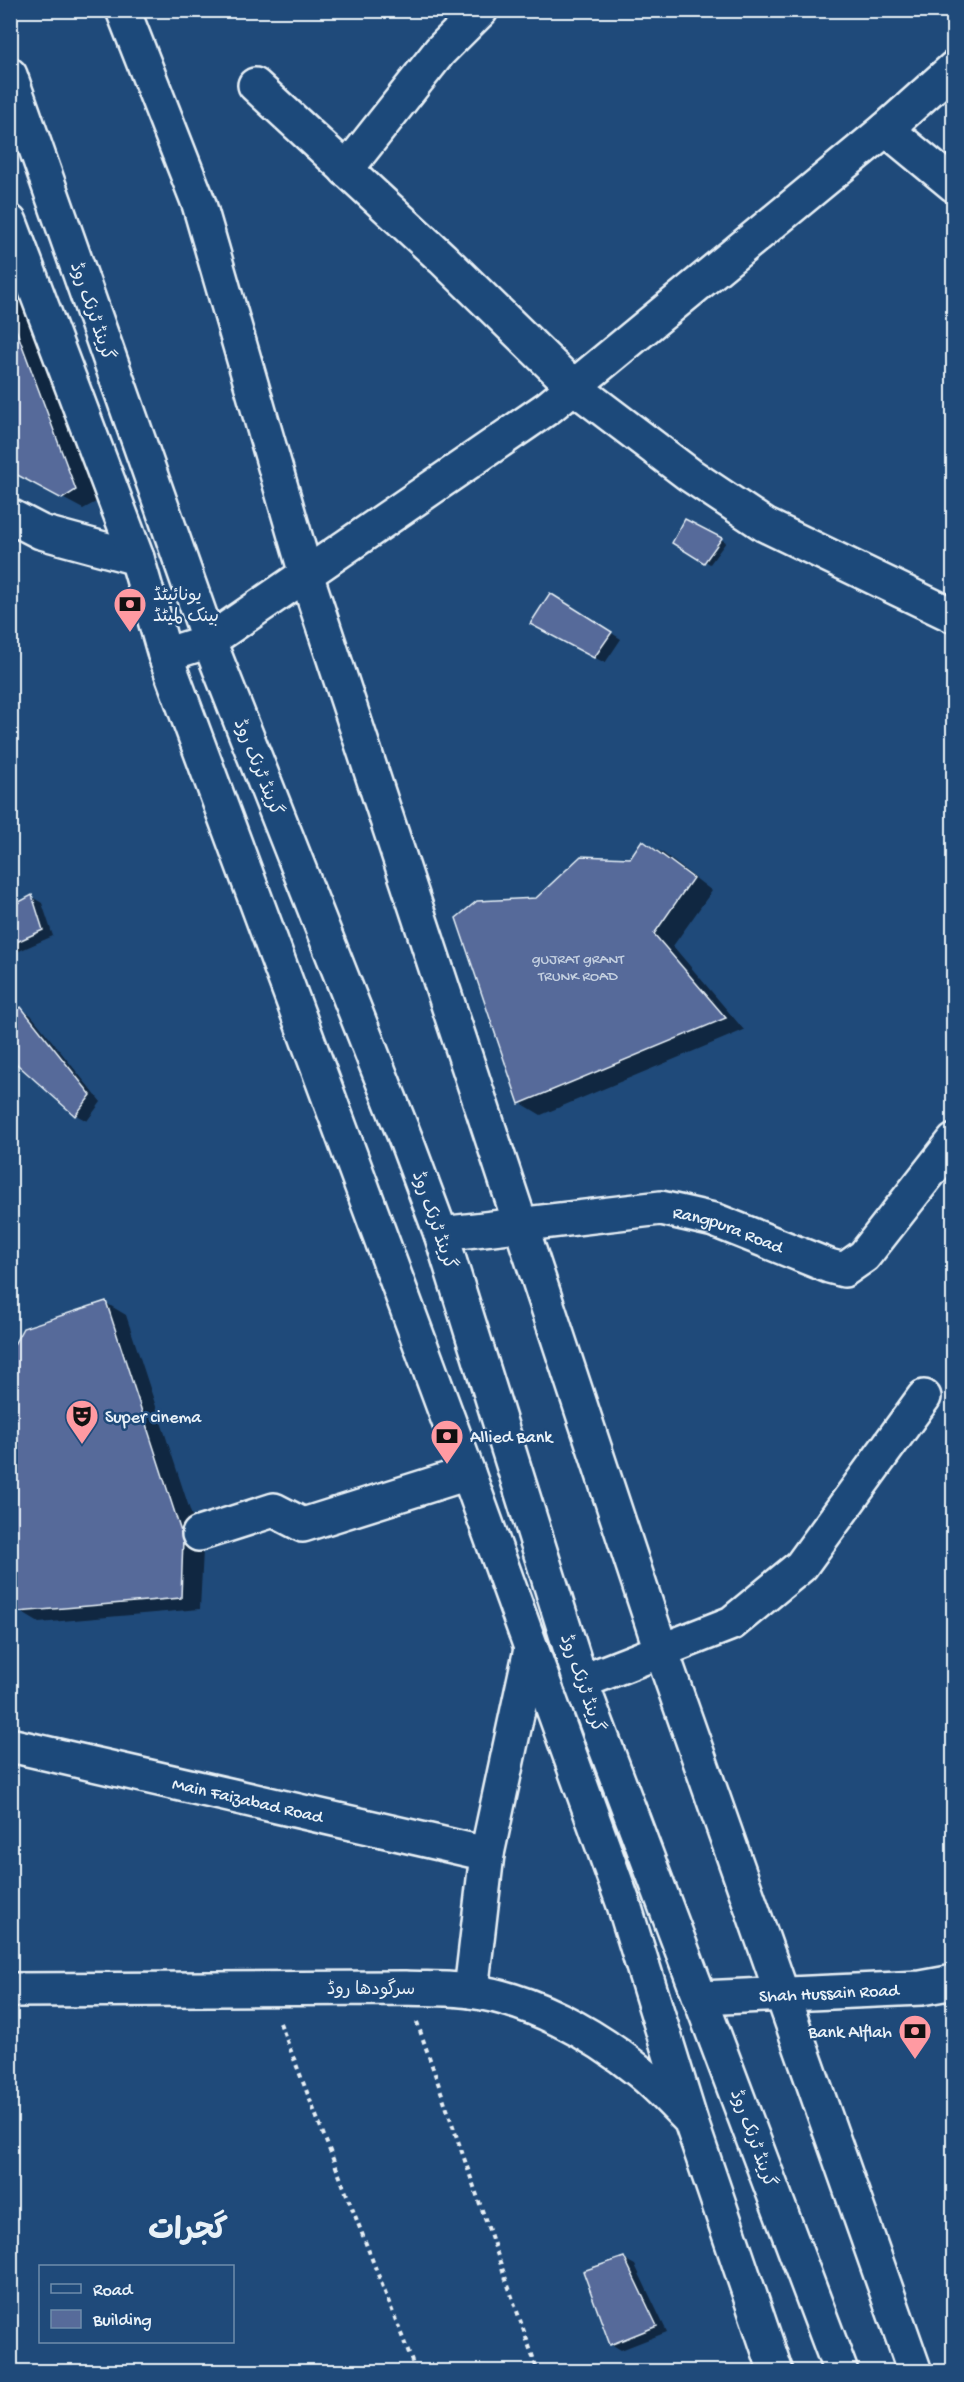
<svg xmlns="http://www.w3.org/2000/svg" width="964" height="2382" viewBox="0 0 964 2382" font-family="'Gochi Hand','Playpen Sans Arabic',sans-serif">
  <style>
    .shadow { fill: #0007 }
    .building { fill: #576b9a; stroke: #e8f1f8; stroke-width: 1.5 }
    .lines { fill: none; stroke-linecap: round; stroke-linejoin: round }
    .minor-casing { stroke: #e8f1f8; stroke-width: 38 }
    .secondary-casing { stroke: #e8f1f8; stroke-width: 38 }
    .primary-casing { stroke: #e8f1f8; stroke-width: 38 }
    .path { stroke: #e8f1f8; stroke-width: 4; stroke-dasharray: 4.5 4.5; stroke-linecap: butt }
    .minor { stroke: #1f4a7a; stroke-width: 33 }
    .secondary { stroke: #1f4a7a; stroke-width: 33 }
    .primary { stroke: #1f4a7a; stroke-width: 33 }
    .labels { text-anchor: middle; stroke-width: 5; stroke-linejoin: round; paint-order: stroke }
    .number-label { font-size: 15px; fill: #c4d0e0 }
    .street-label { font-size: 18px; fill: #e8f1f8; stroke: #1f4a7a }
    .poi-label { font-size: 18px; fill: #e8f1f8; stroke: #1f4a7a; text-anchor: start }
    .town-label { font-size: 30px; font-weight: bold; fill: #e8f1f8; stroke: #1f4a7a }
  </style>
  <rect width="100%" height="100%" fill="#1f4a7a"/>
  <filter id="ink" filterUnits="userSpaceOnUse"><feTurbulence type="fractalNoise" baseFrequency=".0167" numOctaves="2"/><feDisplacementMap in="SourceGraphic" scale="12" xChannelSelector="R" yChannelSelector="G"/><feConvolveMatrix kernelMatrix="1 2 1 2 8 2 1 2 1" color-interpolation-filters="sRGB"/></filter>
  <g filter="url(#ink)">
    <!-- shadow -->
    <path class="shadow" d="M10,272L96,502L83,509L10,470Z
      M686,521L726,542L710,564L674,542Z
      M561,601L621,639L605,663L542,630Z
      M643,842L663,853L712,891L673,946L744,1030L541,1115L521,1103L631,860Z
      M32,897L42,903L53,936L10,955V908Z
      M21,1009L31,1015L101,1102L87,1121L76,1115L10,1056Z
      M106,1303L126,1315L203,1550L200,1609L39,1623L19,1611L13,1562L10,1561V1356Z
      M624,2259L635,2265L667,2332L621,2350L611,2344Z"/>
    <!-- building -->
    <path class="building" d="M10,313L76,490L62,499L10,471Z
      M685,519L722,538L704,563L672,543Z
      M550,593L612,632L594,658L530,624Z
      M642,840L693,878L654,934L726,1018L519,1104L456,918L477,901L536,898L581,856L630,858Z
      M32,895L43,930L10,945V907Z
      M21,1007L91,1095L75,1116L10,1058V1016Z
      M106,1301L183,1538L181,1598L18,1612L10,1556V1352L23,1328Z
      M624,2257L657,2326L610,2345L583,2271Z"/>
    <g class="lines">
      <defs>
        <g id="minor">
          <path d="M123,10L199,204L306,574L661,1650L915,2372"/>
          <path d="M255,85L443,259L574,387L690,475L765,525L954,616"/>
          <path d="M886,129L954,185"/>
          <path d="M346,170L440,51L481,10"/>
          <path d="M10,516L41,532L137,558"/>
          <path d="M165,655L209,641L549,407L886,129L954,68"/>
          <path id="s1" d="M441,1234L661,1208L714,1220L829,1266L844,1270L864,1256L954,1141"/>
          <path d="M199,1534L274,1510L303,1525L468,1473"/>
          <path d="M581,1682L732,1623L801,1566L924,1397"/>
          <path id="s2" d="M10,1745L487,1854"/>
          <path id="s3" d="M701,1998L921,1988L954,1982"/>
        </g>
        <path id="secondary" d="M471,1991L487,1854L531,1649"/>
        <path id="primary" d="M10,75L209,641L406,1140L441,1234L581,1682L841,2372
          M10,222L137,558L165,655L468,1473L624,1905L691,2122L776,2372
          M10,1990L405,1988C427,1989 449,1988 470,1991C531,1999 592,2033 639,2071C657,2085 673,2103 689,2119"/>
      </defs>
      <!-- minor casing -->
      <use href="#minor" class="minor-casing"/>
      <!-- secondary casing -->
      <use href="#secondary" class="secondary-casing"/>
      <!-- primary casing -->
      <use href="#primary" class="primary-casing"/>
      <!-- path -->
      <path class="path" d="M417,2022L538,2372
        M280,2023L416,2372"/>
      <!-- minor -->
      <use href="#minor" class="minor"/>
      <!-- secondary -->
      <use href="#secondary" class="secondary"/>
      <!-- primary -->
      <use href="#primary" class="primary"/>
    </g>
  </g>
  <!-- icons -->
  <defs>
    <symbol id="bank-pin" viewBox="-11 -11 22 30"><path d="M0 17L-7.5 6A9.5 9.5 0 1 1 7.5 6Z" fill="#ff9aa2" stroke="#1f4a7a"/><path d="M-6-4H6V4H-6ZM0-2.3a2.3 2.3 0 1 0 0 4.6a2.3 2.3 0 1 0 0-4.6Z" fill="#111"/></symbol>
    <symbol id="theatre-pin" viewBox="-11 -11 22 30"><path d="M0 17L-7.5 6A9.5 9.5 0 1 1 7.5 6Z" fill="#ff9aa2" stroke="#1f4a7a"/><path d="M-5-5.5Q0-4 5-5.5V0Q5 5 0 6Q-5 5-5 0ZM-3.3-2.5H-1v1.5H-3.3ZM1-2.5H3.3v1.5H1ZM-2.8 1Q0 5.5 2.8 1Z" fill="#111"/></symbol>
  </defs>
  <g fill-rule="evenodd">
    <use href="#bank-pin" x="111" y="585" width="38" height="52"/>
    <use href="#theatre-pin" x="63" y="1397" width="38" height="52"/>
    <use href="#bank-pin" x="428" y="1417" width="38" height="52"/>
    <use href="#bank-pin" x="896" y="2012" width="38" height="52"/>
  </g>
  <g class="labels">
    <!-- number labels -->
    <g class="number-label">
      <text x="578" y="963">gUJRAT gRANT<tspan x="578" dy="17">TRUNK ROAD</tspan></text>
    </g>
    <!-- street labels -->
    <g class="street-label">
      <text transform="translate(93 311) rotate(71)" y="6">گرینڈ ٹرنک روڈ</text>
      <text transform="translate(259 767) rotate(68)" y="6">گرینڈ ٹرنک روڈ</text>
      <text transform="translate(435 1220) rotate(71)" y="6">گرینڈ ٹرنک روڈ</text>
      <text dy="6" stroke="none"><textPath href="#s1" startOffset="292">Rangpura Road</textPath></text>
      <text transform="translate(583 1683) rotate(71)" y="6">گرینڈ ٹرنک روڈ</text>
      <text dy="6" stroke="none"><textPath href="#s2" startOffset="244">Main Faizabad Road</textPath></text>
      <text x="371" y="1994">سرگودھا روڈ</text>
      <text dy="6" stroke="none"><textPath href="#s3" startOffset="128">Shah Hussain Road</textPath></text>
      <text transform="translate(754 2138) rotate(70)" y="6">گرینڈ ٹرنک روڈ</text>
    </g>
    <!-- poi labels -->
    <g class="poi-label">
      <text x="153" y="600">یونائیٹڈ<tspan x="153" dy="21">بینک لمیٹڈ</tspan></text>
      <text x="105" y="1422">Super cinema</text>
      <text x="470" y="1442">Allied Bank</text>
      <text x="892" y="2037" text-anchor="end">Bank Alflah</text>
    </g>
    <!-- town labels -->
    <g class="town-label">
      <text x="188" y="2238">گجرات</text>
    </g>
  </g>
  <!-- margin -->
  <rect width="964" height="2382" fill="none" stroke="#1f4a7a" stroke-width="36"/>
  <rect x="18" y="18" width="928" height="2346" fill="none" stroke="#e8f1f8" stroke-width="2" filter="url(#ink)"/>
  <!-- legend -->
  <rect x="39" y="2265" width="195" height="78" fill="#1f4a7a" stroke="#6f8dac" stroke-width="1.5"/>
  <rect x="51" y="2284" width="30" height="9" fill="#1f4a7a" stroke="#6f8dac" stroke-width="1.5"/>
  <text x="93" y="2295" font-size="18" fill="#e8f1f8">Road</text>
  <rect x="51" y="2310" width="30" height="18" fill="#576b9a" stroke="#6f8dac" stroke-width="1.5"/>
  <text x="93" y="2325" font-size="18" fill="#e8f1f8">Building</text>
</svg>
